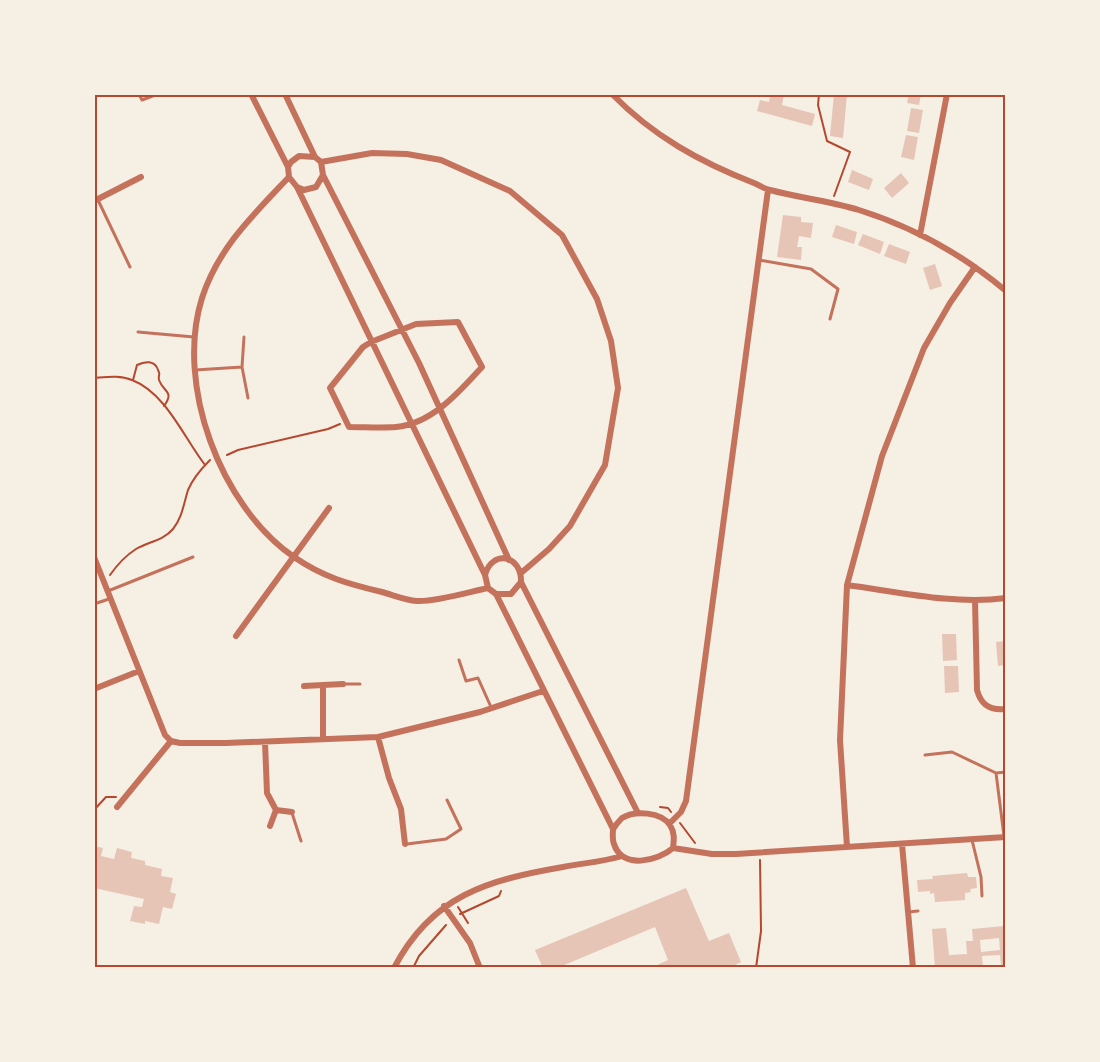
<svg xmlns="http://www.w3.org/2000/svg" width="1100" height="1062" viewBox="0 0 1100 1062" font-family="Rubik,sans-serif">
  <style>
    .building { fill: #e6c5b7; fill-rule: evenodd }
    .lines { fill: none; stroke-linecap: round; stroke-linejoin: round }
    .path { stroke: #b5482f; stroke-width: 2 }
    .service { stroke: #c5725c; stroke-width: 3 }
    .minor { stroke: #c5725c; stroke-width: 6 }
    .neatline { fill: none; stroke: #b5482f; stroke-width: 2 }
  </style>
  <rect width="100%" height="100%" fill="#f6efe4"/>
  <!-- building -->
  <path class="building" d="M770,94H784L782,105L815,114L812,126L757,111L760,100L769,102Z
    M834,94H847L843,138L830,136Z
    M909,94H921L919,105L907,103Z
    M911,108L923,110L919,133L907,131Z
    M906,135L918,137L914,160L901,157Z
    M852,170L873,179L869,190L848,182Z
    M901,173L909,183L892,198L884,188Z
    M783,215L801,217V222L813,223L811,238L799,236L797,247H802L801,260L777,257Z
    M836,225L857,232L854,244L832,237Z
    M863,234L884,242L880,254L858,245Z
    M889,244L910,252L906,264L884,256Z
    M935,264L942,286L930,290L923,268Z
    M942,634H956L957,660L943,661Z
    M1005,641V665L998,666L996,642Z
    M944,666H958L959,692L945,693Z
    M94,846L103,848L101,856L114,859L117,848L132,852L131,858L145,861V865L162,869L161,876L173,878L170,892L176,894L172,909L163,907L159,924L145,921V924L130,921L134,906L142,907L144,899L94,888Z
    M967,873L968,877H976L977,888L970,889L971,892L965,893V900L935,902L934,893L930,894V891L918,892L917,880L933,879L932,876Z
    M686,888L709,941L729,933L741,962L729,968H651L668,960L655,927L557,968H543L535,950Z
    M1004,926L1005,965H1001L1000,955L982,956L983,968H935L932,929L946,928L949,955L967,954L966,941H973L972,929ZM999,938L1000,950L981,952L980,940Z"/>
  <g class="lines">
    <!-- path -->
    <path class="path" d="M819,94L818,105L827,141L850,152L834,196
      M94,378C107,377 120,375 132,380C166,393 184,438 205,465
      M133,380L137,365C145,361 155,360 158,370C161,376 158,373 159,380C163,392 175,391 164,406
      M227,455L238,450L328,429L340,424
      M110,575C117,565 125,556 136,549C148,542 164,540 173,529C182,518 184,503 188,490C193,478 201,469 210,460
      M660,807L668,808L671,812
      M94,810L106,797H116
      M680,823L695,843
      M458,907L468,923
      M460,914L499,896L501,891
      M413,968L419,956L446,925
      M756,968L761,931L760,860"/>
    <!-- service -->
    <path class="service" d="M139,94L142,100L158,94
      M98,200L130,267
      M759,260L811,269L838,289L830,319
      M138,332L194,337
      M242,367L244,337
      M195,370L242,367L248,398
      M108,591L193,557
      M94,604L109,599
      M459,660L466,681L478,678L491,707
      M344,684H360
      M925,755L952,752L996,773
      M292,813L301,841
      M1004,836L996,773L1006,772
      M972,840L981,877L982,896
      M407,844L446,839L461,829L447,800
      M908,912L918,911"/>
    <!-- minor -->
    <path class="minor" d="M251,94L288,167L289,177L297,187L485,575L488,588L496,594L613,829C613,833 612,840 614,844C622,870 658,861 673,848C674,840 675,833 670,825C661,812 635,810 622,818C619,821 615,826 613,829
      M285,94L315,157L321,162L323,175L419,363L509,560
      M612,94C653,136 700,162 754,183C759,185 764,189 770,190C800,198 830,201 859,210C913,227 962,254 1006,291
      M321,162L372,153L407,154L441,160L510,191L562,235L597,299L611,341L618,388L605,465L570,526L549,549L521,573
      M288,167L291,162L299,156L315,157
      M289,177C254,214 218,248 202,298C175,384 220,506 294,557C323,577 348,584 382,592C393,595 405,600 417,601C436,602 469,592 488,588
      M297,187L304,190L316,187L323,175
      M94,201L141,177
      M920,235L947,94
      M458,322L482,367C460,391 432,424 396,427C381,428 365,427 349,427L330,388L363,347L371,342L416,324Z
      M94,557L165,735L171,741
      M485,575C492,549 522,555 521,582L638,813
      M847,585C899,592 954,605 1006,598
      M496,594H511L521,582
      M975,600L977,690C981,705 990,711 1006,709
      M236,636L329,508
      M323,685L343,684
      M304,686L323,685V739
      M94,689L139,671
      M378,737L389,778L401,809L405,844
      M171,741L180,743H226L378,737L480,712L543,691
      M265,742L267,793L276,810L292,812
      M117,807L171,741
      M669,824L681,812L686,801L768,190
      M270,826L276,810
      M902,844L913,968
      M847,847L840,740L847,585L882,456L924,348L950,303L975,267
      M673,848L712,854H736L1006,837
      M444,906L470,943L480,968
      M394,968C432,895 488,880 563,867C583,863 602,862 622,856"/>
  </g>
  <!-- border -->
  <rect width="1100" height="1062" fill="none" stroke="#f6efe4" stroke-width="192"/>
  <rect x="96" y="96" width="908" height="870" class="neatline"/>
</svg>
